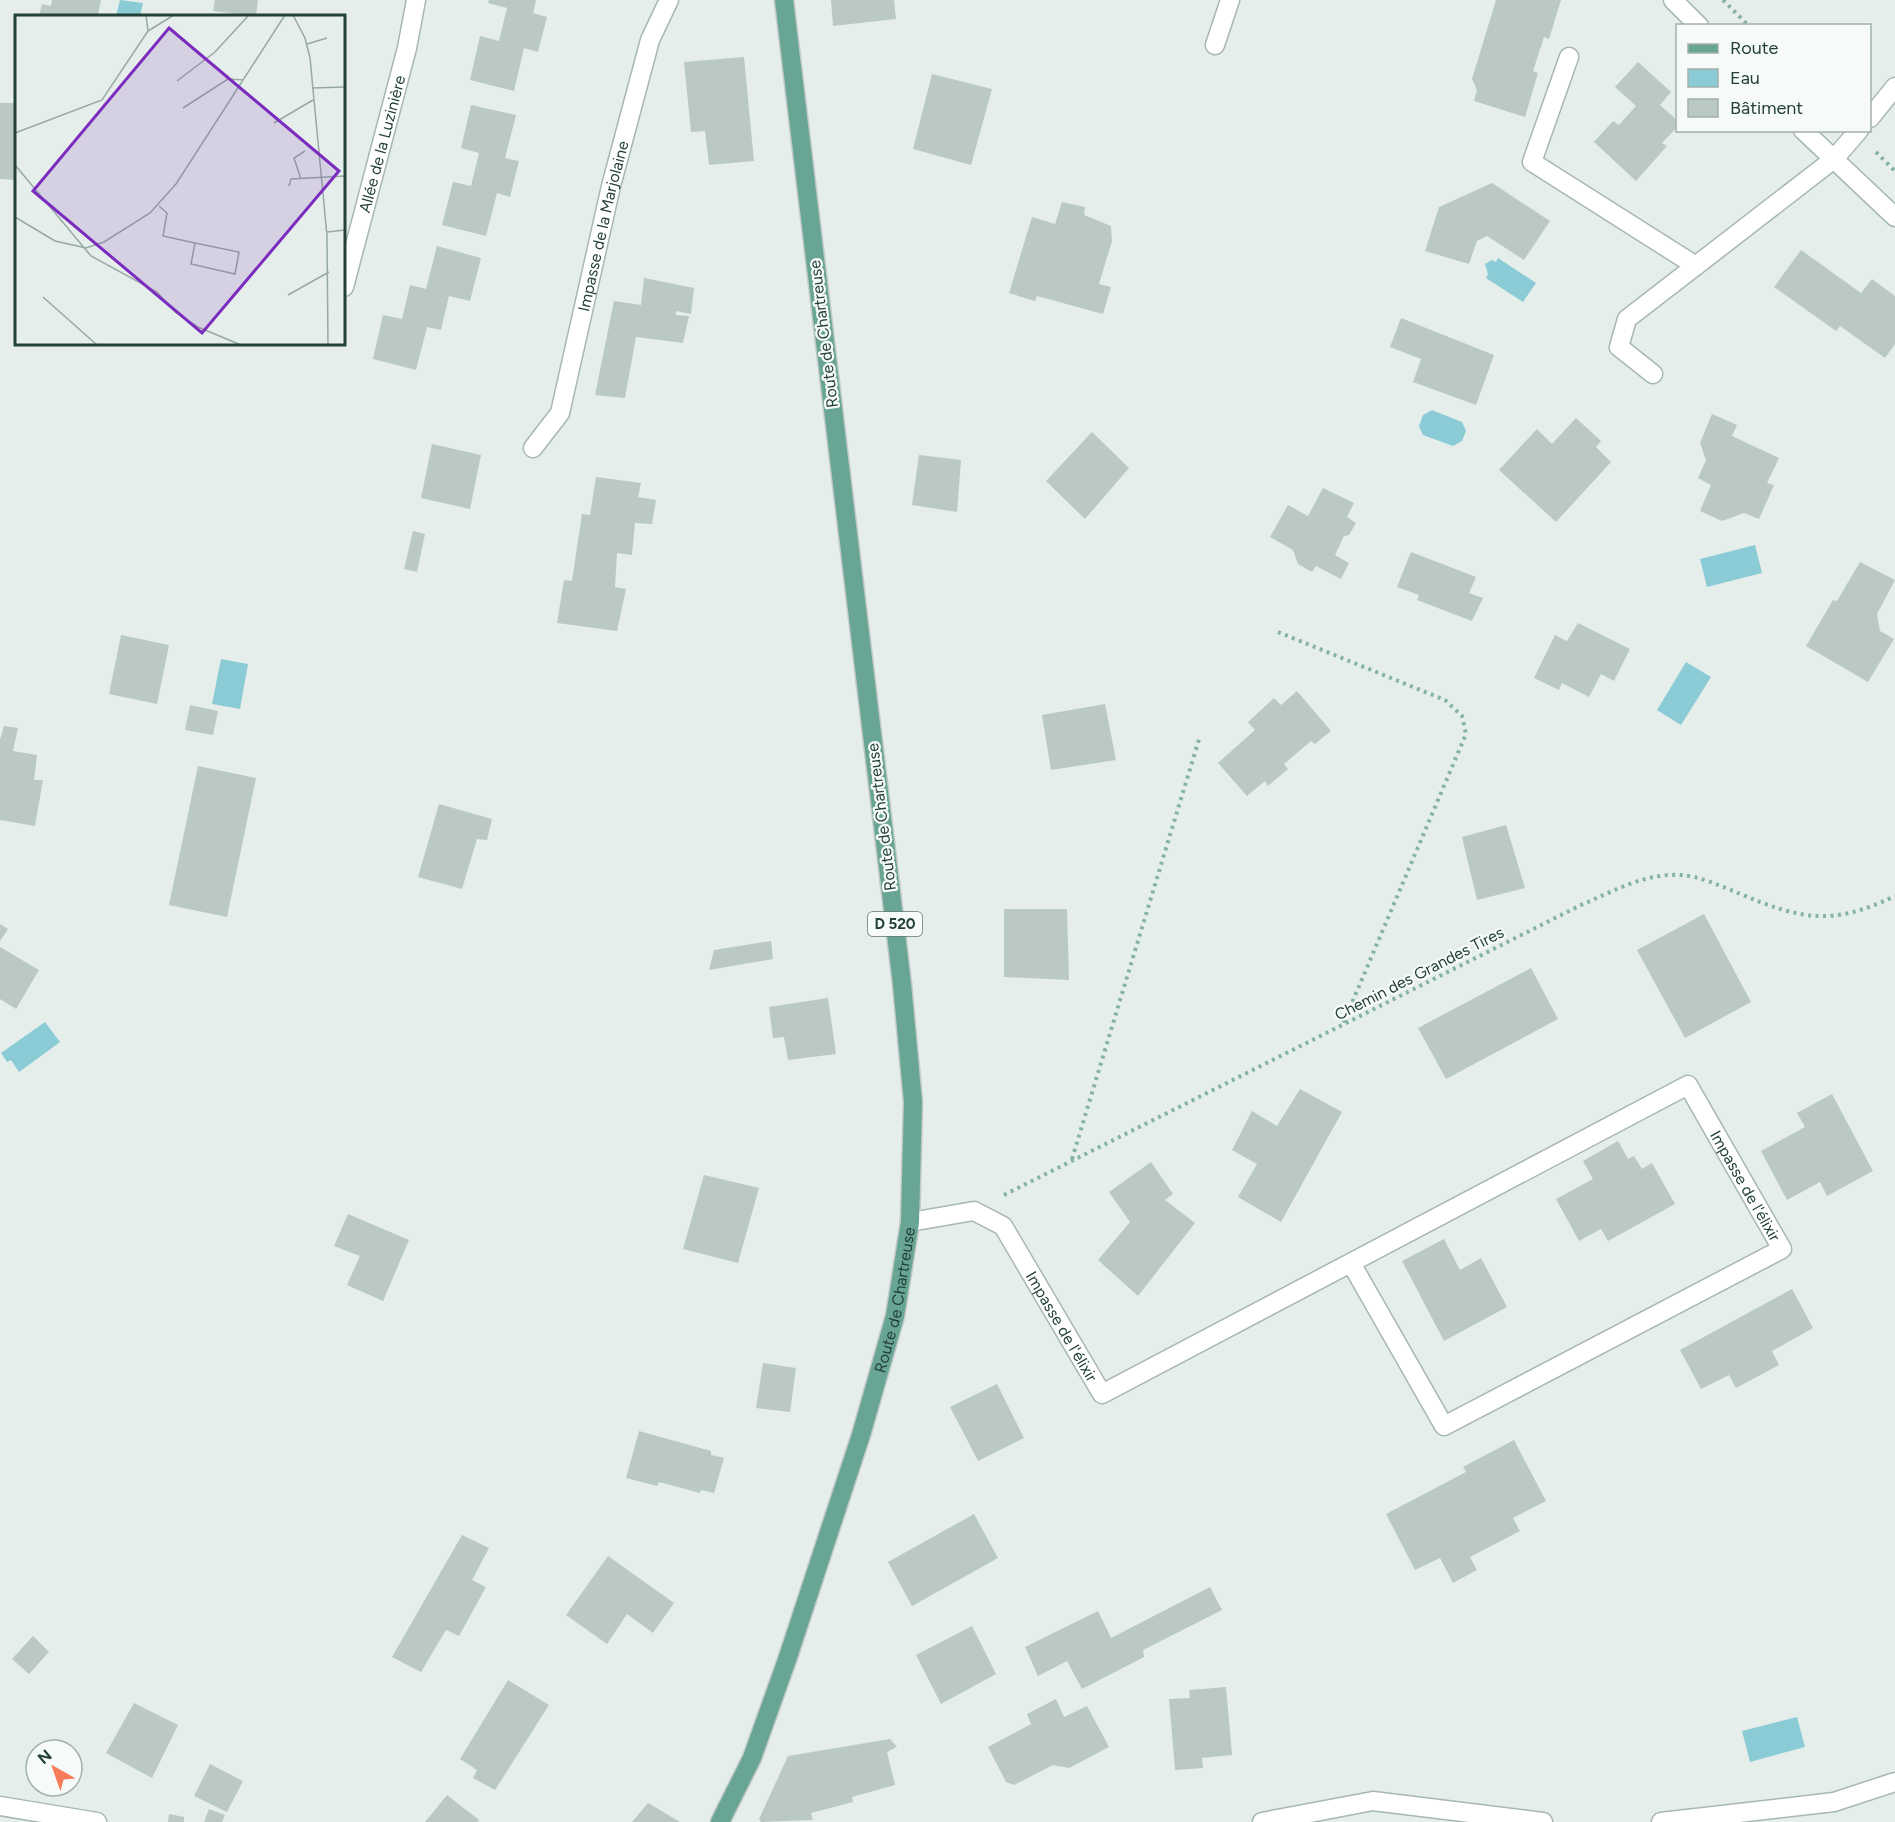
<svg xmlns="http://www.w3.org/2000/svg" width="1895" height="1822" viewBox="0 0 1895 1822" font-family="Figtree,sans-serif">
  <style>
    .water { fill: #8bcbd5 }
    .building { fill: #bac9c3 }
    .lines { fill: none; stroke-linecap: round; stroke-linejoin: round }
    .minor-casing { stroke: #a7b7b1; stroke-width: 21 }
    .major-casing { stroke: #c1cac7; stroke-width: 21 }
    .path { stroke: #84b3a3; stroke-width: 4; stroke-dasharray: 3 4.5; stroke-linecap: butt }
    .minor { stroke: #fff; stroke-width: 18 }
    .major { stroke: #68a594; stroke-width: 18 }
    .labels { text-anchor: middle; stroke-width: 4.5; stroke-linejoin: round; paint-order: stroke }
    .shield { fill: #f6faf8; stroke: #627872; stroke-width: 1.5 }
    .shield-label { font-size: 15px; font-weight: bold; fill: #234138 }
    .street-label { font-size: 16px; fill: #234138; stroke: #f6faf8 }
    .inset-road { fill: none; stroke: #97a9a3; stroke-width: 1.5 }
    .view { fill: #7b2cbf; fill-opacity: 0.15; stroke: #7b2cbf; stroke-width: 3 }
    .inset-edge { fill: none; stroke: #234138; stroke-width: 3 }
  </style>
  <rect width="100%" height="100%" fill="#e5eeea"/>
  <!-- water -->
  <path class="water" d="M120,0L143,3L140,16H116Z
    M1498,258L1536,283L1523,302L1486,278L1488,274L1485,264L1492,260L1496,262Z
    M1432,410L1462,422L1466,431L1462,441L1453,446L1423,435L1419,426L1423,415Z
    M1755,545L1762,573L1707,587L1700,559Z
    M221,659L248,664L240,709L212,704Z
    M1686,662L1711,677L1681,725L1657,710Z
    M45,1022L60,1042L19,1072L11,1060L7,1062L1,1053Z
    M1797,1717L1805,1747L1750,1762L1742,1731Z"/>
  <!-- building -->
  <path class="building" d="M52,0H101L98,15L39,16L42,4L51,6Z
    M215,0H258L256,16L213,11Z
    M489,0H536L533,13L547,17L538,52L524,48L514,91L470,80L480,36L499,41L507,8L488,3Z
    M831,0H894L896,19L833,26Z
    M1496,0H1561L1549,39L1544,37L1533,71L1538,73L1525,117L1474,101L1477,90L1472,79Z
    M744,57L754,161L709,165L705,131L691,132L684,62Z
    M1638,62L1671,92L1660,105L1678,121V126L1662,143L1667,146L1636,181L1594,142L1613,121L1619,125L1636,106L1615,87Z
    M932,74L992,89L971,165L913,149Z
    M0,103H16V180L0,179Z
    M471,105L516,115L505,158L519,161L510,197L497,193L486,236L442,225L453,182L471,186L479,153L461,148Z
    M1492,183L1550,221L1524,260L1487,236L1477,241L1469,264L1425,251L1439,207Z
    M1062,202L1085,207L1084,215L1111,226L1112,241L1099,284L1111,287L1103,314L1037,296L1035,301L1009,293L1032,217L1055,224Z
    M437,246L481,258L470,301L449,296L441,330L427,327L416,370L373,359L383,315L402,319L410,285L426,289Z
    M1801,250L1861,293L1872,279L1895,296V344L1885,358L1840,326L1836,331L1774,287Z
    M644,278L694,288L691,314L676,311V315L689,316L683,343L636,337L625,398L595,395L614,301L641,305Z
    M1401,318L1494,355L1476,405L1413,382L1421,359L1390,347Z
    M1712,414L1737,425L1732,436L1779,458L1767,483L1774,485L1759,519L1744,513L1722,521L1700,511L1711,485L1698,478L1706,460L1700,443Z
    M1576,418L1601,441L1596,447L1611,462L1556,522L1499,470L1537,429L1552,444Z
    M1092,432L1129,468L1085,519L1046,481Z
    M432,444L481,455L470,509L421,498Z
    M919,455L961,460L957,512L912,505Z
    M596,477L641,483L638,497L656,500L652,524L635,523L632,555L617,553L615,587L626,589L617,631L557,623L564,580L572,581L582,514L590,515Z
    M1323,488L1354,503L1347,517L1356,523L1349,535L1344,536L1335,555L1349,563L1341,579L1316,566L1312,572L1298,564L1293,550L1270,537L1288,505L1308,516Z
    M413,531L425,534L417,572L404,569Z
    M1411,552L1476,577L1469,593L1483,598L1472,621L1417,600L1419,595L1397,587Z
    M1860,562L1895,580L1877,614L1880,631L1894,639L1868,682L1806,646L1833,600L1837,601Z
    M1578,623L1630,649L1614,681L1601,674L1589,697L1562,683L1559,690L1534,678L1555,635L1567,641Z
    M121,635L169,645L157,704L109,694Z
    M1297,691L1331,731L1315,744L1311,741L1284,764L1288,769L1268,786L1265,781L1247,796L1218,763L1255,730L1248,722L1274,698L1281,705Z
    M1105,704L1116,760L1051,770L1042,715Z
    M190,705L218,711L213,735L185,730Z
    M4,726L18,728L13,751L37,755L34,780H43L35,826L0,820V740Z
    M198,766L256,778L227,917L169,905Z
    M439,804L492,819L487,840L477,839L462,889L418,877Z
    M1506,825L1525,888L1477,900L1462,837Z
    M1004,909H1067L1069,980L1004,977Z
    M1704,914L1751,1002L1685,1038L1637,950Z
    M0,924L8,929L0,941Z
    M771,941L773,959L709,970L714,950Z
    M0,947L39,970L16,1009L0,999Z
    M1531,968L1558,1019L1446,1079L1418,1028Z
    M828,998L836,1054L788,1060L784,1037L773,1038L769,1007Z
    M1300,1089L1342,1112L1281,1222L1238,1197L1257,1164L1232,1150L1252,1111L1277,1126Z
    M1832,1094L1873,1171L1827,1196L1820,1182L1787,1200L1761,1151L1805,1127L1797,1113Z
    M1618,1141L1628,1159L1634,1156L1642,1169L1652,1163L1675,1204L1608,1241L1601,1229L1579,1241L1556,1199L1593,1179L1583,1161Z
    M1151,1162L1173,1194L1165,1200L1195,1223L1138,1296L1098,1260L1130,1222L1109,1192Z
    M704,1175L759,1188L738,1263L683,1249Z
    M348,1214L409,1240L383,1301L347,1285L360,1256L334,1246Z
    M1444,1239L1460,1270L1481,1258L1507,1307L1444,1341L1402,1261Z
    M1792,1289L1813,1328L1772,1351L1779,1365L1736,1388L1729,1375L1701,1389L1680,1350Z
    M763,1363L796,1368L790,1412L756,1408Z
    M997,1384L1024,1438L978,1461L950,1407Z
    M639,1431L711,1451V1455L724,1458L714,1493L701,1490L700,1493L659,1482L657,1486L626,1478Z
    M1514,1440L1546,1501L1513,1518L1520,1531L1470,1557L1477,1570L1453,1583L1440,1558L1415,1570L1386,1514L1466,1472L1463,1467Z
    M974,1514L998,1558L912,1606L888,1562Z
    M462,1535L489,1548L472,1580L486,1587L459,1636L446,1630L421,1672L392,1657Z
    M608,1556L674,1603L653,1633L627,1614L607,1644L566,1615Z
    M1210,1587L1222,1610L1143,1650L1144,1657L1082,1689L1067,1661L1038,1676L1025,1647L1098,1611L1111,1638Z
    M972,1626L996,1674L941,1704L916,1655Z
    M33,1636L49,1652L29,1674L12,1659Z
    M508,1680L549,1705L495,1790L473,1778L477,1770L460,1759Z
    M1226,1687L1232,1755L1202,1758L1203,1768L1175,1770L1169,1699L1190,1698L1189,1690Z
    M1056,1699L1064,1717L1087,1706L1109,1747L1069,1768L1053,1765L1014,1785L1006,1782L988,1747L1031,1724L1027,1714Z
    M134,1703L178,1725L152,1778L106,1753Z
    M890,1739L897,1747L887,1752L895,1785L852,1797L853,1802L811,1813L813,1820L761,1822L759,1819L788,1756Z
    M210,1764L243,1781L227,1812L194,1796Z
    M447,1795L479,1820L478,1822H425Z
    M648,1803L680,1822H632Z
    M209,1809L225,1815L222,1822H204Z
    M169,1814L184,1817V1822H168Z"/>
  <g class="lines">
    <defs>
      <g id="minor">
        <path d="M1673,0L1699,26"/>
        <path d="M1215,45L1230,0"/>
        <path d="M1569,57L1532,162L1696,266"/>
        <path d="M1870,118L1895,87"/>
        <path d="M1803,130L1895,217"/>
        <path id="s1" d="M344,287L407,48L416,0"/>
        <path d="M1653,374L1619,347L1627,319L1834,159L1859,130"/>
        <path id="s2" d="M533,448L560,413L611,186L650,40L669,0"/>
        <path id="s3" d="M910,1222L974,1211L1003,1226L1102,1394L1688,1085L1782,1249L1444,1426L1351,1263"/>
        <path d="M0,1806L97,1822"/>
        <path d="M1262,1822L1373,1801L1543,1822"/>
        <path d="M1661,1822L1834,1802L1895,1782"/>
      </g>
      <g id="major">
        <path id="s4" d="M720,1822L752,1758L788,1657L861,1435L895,1316L910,1222L913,1102L902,984L784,0"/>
      </g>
    </defs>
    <!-- minor casing -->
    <use href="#minor" class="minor-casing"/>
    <!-- major casing -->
    <use href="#major" class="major-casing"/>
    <!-- path -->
    <path class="path" d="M1723,0L1749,26
      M1876,152L1895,171
      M1278,632L1445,700L1462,716L1466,734L1343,1024
      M1072,1159L1200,736
      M1004,1195L1581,905C1614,891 1644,873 1681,875C1699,876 1721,886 1738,893C1800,919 1831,927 1895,896"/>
    <!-- minor -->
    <use href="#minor" class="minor"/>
    <!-- major -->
    <use href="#major" class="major"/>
  </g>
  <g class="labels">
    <!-- shield labels -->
    <rect class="shield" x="868" y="912" width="54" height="24" rx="4.5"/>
    <g class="shield-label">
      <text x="895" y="929">D 520</text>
    </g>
    <!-- street labels -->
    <g class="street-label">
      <text dy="6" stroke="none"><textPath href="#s1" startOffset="148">Allée de la Luzinière</textPath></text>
      <text dy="6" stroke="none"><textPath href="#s2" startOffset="236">Impasse de la Marjolaine</textPath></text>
      <text transform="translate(823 334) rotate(-97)" y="6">Route de Chartreuse</text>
      <text transform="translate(881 817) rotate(-97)" y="6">Route de Chartreuse</text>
      <text transform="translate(1419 973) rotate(-27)" y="6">Chemin des Grandes Tires</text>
      <text dy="6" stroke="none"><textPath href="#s3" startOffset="1071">Impasse de l'élixir</textPath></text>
      <text dy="6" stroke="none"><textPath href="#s4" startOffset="552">Route de Chartreuse</textPath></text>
      <text dy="6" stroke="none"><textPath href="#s3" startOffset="214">Impasse de l'élixir</textPath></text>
    </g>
  </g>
  <!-- overview -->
  <g transform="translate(15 15)">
    <rect width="330" height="330" fill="#e5eeea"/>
    <path class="inset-road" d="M278,0L290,23L295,43L312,221L313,330M133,16L159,0M292,29L312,23M162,66L200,37L234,0M297,73L330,72M168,93L213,64L229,65M259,108L298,85M0,118L87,85L133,16L131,0M0,150L76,241L142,277L160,297L183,312L226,330M286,164L279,143L290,136M274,171L276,164L330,161M144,191L152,198L148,221L180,228L224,237L220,259L176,249L180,228M0,202L40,226L71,233L89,227L135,198L161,169L270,0M312,217L330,215M273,280L314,257M28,282L82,330"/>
    <path class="view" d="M154,13L324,156L187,318L18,176Z"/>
    <rect width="330" height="330" class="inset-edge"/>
  </g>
  <!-- legend -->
  <rect x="1676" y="24" width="195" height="108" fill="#f6faf8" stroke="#a2b0ab" stroke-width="1.5"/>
  <rect x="1688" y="44" width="30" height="9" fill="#68a594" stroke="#a2b0ab" stroke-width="1.5"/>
  <text x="1730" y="54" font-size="18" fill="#234138">Route</text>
  <rect x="1688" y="69" width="30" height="18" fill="#8bcbd5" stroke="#a2b0ab" stroke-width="1.5"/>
  <text x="1730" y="84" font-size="18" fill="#234138">Eau</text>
  <rect x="1688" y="99" width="30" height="18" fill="#bac9c3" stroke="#a2b0ab" stroke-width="1.5"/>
  <text x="1730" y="114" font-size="18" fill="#234138">Bâtiment</text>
  <!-- north arrow -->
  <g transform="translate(54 1768) rotate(320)"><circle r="28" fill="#f6faf8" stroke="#a2b0ab" stroke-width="1.5"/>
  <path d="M0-4.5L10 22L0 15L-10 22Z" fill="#f77c5a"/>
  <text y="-9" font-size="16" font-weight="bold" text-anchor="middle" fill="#234138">N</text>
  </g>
</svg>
